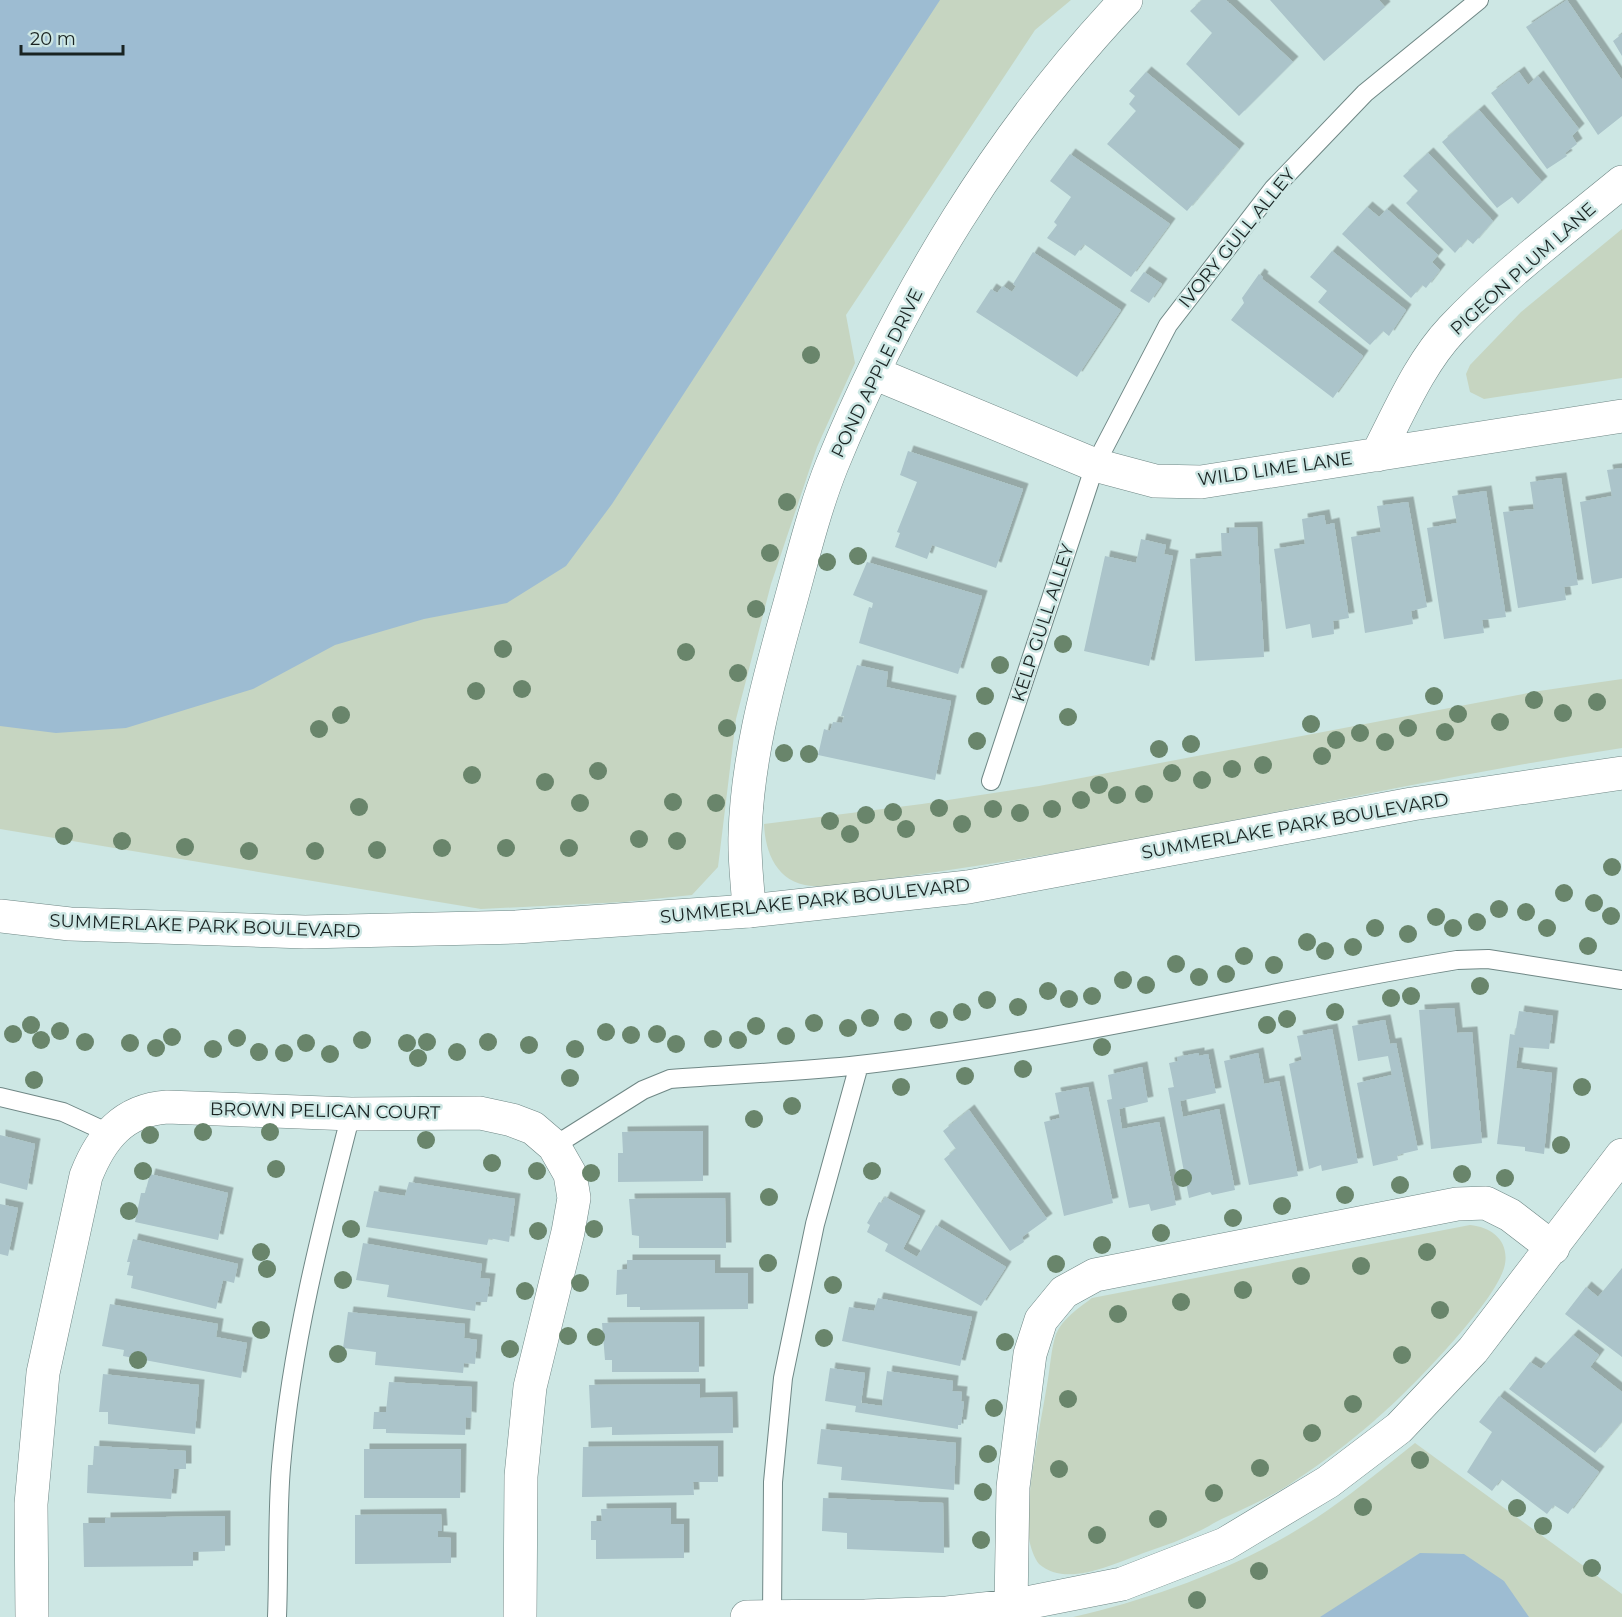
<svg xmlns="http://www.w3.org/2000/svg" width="1622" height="1617" viewBox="0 0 1622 1617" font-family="Montserrat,sans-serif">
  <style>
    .green { fill: #c6d5c1 }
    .water { fill: #9dbcd2 }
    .building { fill: #abc4ca; filter: url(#shadow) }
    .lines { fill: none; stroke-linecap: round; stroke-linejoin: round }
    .lane-casing { stroke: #6f8785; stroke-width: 20 }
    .street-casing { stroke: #6f8785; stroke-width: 34 }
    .secondary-casing { stroke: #6f8785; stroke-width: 34 }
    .lane { stroke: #fff; stroke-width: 18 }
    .street { stroke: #fff; stroke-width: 33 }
    .secondary { stroke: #fff; stroke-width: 33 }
    .tree { fill: #69856b }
    .labels { text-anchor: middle; stroke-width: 5; stroke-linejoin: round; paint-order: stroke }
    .street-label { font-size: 18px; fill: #192322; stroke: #cde7e4 }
  </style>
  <defs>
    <filter id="shadow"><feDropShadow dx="5.5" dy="-5.5" stdDeviation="0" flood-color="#0004"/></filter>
  </defs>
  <rect width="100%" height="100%" fill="#cde7e4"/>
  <!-- green -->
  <path class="green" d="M0,0H1071L1035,30L846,315L855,363L817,447L771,584L736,719L718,867L692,895L624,902L481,909L0,829Z
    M1622,229V378L1484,399L1470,392L1466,374L1470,365L1521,312Z
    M1622,679V748C1418,779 1218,828 1015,860C967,867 918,875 870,881C851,883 830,888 811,886C777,883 765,852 764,824L922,804L1039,786L1539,691Z
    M1470,1225C1492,1227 1509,1241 1505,1264C1499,1300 1404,1396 1374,1421C1350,1442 1323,1462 1296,1480C1273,1496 1251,1505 1226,1517C1216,1521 1207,1528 1197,1532C1178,1542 1156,1548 1136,1556C1108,1566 1065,1587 1039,1564C1034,1558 1030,1546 1029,1538C1025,1495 1040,1428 1047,1385C1050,1369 1051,1349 1056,1334C1063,1318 1079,1308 1092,1298Z
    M1415,1443L1622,1594V1617H1073C1163,1596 1251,1563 1328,1510C1358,1489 1386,1466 1415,1443Z"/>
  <!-- water -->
  <path class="water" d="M0,0H940L612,504L566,566L507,603L424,619L335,645L253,689L126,728L56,733L0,726Z
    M1420,1553L1464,1554L1504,1581L1529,1617H1320Z"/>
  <!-- building -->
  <path class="building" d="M1202,0H1226L1293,62L1239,116L1186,64L1212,33L1190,11Z
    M1270,0H1379L1385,7L1324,61Z
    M1567,0L1622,80V116L1598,135L1526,27Z
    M1622,34V56L1613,41Z
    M1146,72L1239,149L1187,211L1107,144L1136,111L1129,104L1135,96L1129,91Z
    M1519,72L1528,85L1538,76L1579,129L1572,136L1577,144L1565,153L1567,156L1547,169L1491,93Z
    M1479,110L1542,182L1518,204L1512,197L1497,208L1442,142Z
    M1428,153L1493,221L1473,244L1467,239L1455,253L1406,203L1418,191L1403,176Z
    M1070,154L1170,224L1131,277L1084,244L1075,256L1047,238L1057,225L1054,222L1071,197L1050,181Z
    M1367,207L1379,217L1387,209L1438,255L1432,262L1440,270L1426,288L1422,285L1411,298L1342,234Z
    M1332,251L1406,310L1389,336L1383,331L1370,345L1318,302L1327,291L1310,277Z
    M1033,252L1121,310L1077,377L976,312L991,289L997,293L1003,286L1012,292L1016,286L1013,284Z
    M1144,272L1162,284L1149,303L1130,291Z
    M1259,274L1263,277L1262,279L1363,356L1333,398L1231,320L1244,303L1242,298Z
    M908,451L1023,489L996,568L932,545L927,559L895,547L900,533L897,532L917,482L900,475Z
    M1622,468V578L1592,584L1580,502L1612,496L1607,470Z
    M1561,478L1578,585L1564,587L1566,600L1518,608L1503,512L1534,509L1530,482Z
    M1486,491L1506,617L1482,620L1484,633L1444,639L1427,528L1457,523L1452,496Z
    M1408,502L1427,607L1411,611L1413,624L1365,633L1351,537L1381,532L1377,506Z
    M1324,515L1326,525L1334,523L1349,618L1333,621L1334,634L1312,638L1310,624L1286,629L1274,549L1305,544L1302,519Z
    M1257,527L1264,657L1195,661L1190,559L1222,556L1221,533H1229V528Z
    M1141,539L1166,545L1164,554L1173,556L1149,666L1084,651L1105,556L1136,563Z
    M867,562L982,596L958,674L859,643L869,607L872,608L873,603L853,595Z
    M857,665L888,672L886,687L951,701L935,780L818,755L824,729L830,731L833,722L842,723L844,716H841Z
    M1454,1008L1457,1033L1472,1032L1482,1143L1431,1149L1419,1010Z
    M1519,1011L1553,1016L1549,1049L1519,1047L1516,1068L1552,1073L1544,1154L1525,1151V1147L1497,1144L1510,1034L1515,1035Z
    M1385,1020L1390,1044L1396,1043L1418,1150L1397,1155L1398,1160L1373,1166L1357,1083L1392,1075L1388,1056L1358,1061L1352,1026Z
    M1332,1029L1358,1163L1322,1171L1321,1165L1309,1169L1289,1064L1302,1060L1297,1036Z
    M1199,1053V1056L1208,1054L1216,1093L1180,1101L1183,1117L1219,1109L1235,1190L1212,1195L1210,1192L1189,1198L1168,1088L1174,1087L1169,1063L1178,1061L1177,1057Z
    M1258,1053L1264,1084L1279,1081L1298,1176L1249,1185L1224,1061Z
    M1142,1067L1148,1102L1119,1109L1122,1129L1159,1122L1176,1205L1151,1211L1149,1204L1129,1208L1107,1100L1112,1099L1108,1075Z
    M1088,1087L1113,1203L1064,1216L1044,1122L1060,1118L1055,1093Z
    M969,1110L1047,1219L1022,1237L1024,1242L1010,1251L944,1159L956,1149L943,1131Z
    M703,1131V1181L618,1182V1153H623L622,1132Z
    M0,1135L35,1144L27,1190L0,1183Z
    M150,1174L228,1193L218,1240L135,1222L141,1193H145Z
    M409,1182L515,1199L509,1242L489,1238L487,1245L366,1227L374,1191L405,1196Z
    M885,1197L920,1216L903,1249L917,1257L936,1225L1006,1267L981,1306L885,1251L888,1244L867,1232L870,1225L867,1223L879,1202L882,1203Z
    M725,1198L726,1248H639V1236L632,1235L629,1199Z
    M0,1204L18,1208L8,1256L0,1254Z
    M133,1239L238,1264L234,1283L223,1280L216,1309L131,1288L133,1276L127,1275L130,1262H127Z
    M363,1243L482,1264L480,1278L490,1279L487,1302H476L475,1311L387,1297L389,1285L356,1280Z
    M627,1260H715V1273H748V1309L640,1310V1307H627V1294L616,1295L617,1270L627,1269Z
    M1622,1268V1357L1565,1314L1586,1287L1598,1297Z
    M878,1298L972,1317L960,1366L842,1341L849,1307L874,1311Z
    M110,1304L218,1324L216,1337L247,1343L241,1378L123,1356L124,1350L102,1346Z
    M348,1312L465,1324L464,1338L477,1340L475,1364L464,1363L463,1373L375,1365L376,1352L343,1348Z
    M699,1322V1372H612V1360H605L602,1323Z
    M1573,1335L1599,1355L1590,1367L1622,1392V1421L1595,1453L1509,1389L1530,1362L1541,1369Z
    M830,1368L865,1373L861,1403L882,1406L887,1371L953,1381L952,1391L962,1392L961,1401L964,1402L961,1425H958V1429L855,1412L856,1406L825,1401Z
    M103,1374L199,1385L195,1434L108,1424V1412H99Z
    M389,1382L472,1387L471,1418L466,1417L465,1435L386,1433V1429H373L374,1412H386Z
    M700,1384V1398L732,1397L733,1433L612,1435V1427L591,1428L589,1385Z
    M1499,1396L1599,1472L1568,1514L1554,1505L1547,1514L1501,1479L1492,1491L1467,1472L1492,1432L1479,1422Z
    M821,1429L956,1443L954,1490L841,1480L842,1467L817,1464Z
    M94,1446L186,1451V1469H174L171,1499L87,1493L88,1465H93Z
    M718,1446V1482H693L694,1495L582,1497L583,1447Z
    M364,1449H461L460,1498H364Z
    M823,1498L943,1503L944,1553L847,1549V1533L822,1531Z
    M671,1508V1524H684V1558L596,1559V1540H591V1521H602L601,1509Z
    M441,1514L442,1531H438V1537L451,1538V1563L355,1564V1515Z
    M225,1516V1551L193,1552V1566L84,1567L83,1523H105V1518Z"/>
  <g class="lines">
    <defs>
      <path id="lane" d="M991,781L1095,465L1168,325L1273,189L1365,93L1479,0
        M0,1097L63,1112L111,1134
        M554,1146L643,1090L670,1079C733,1074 797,1072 859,1065C1061,1042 1258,993 1457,960L1488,959L1622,980
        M277,1617C279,1567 277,1516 281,1467C291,1347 321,1230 351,1114
        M772,1617L773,1482L783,1378L815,1224L859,1065"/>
      <path id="street" d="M874,373L1095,465L1155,481L1201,482L1622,416
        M1377,455C1399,413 1419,364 1452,329C1501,277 1566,228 1622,182
        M749,911C748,886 744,860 745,835C747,762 766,690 785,621C800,569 812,515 832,465C901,296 1000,133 1126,0
        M1011,1606L1013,1487L1030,1354L1041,1320L1064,1292L1095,1275L1457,1204L1486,1203L1510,1215L1553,1248
        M32,1617L31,1504L43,1373L86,1176C101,1138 123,1110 167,1107L351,1114L480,1113L512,1120L533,1128L554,1146L570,1174L574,1198L568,1232L530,1387L521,1476L520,1617
        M747,1617L865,1616L947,1613L1011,1606L1122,1584L1225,1544L1328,1482L1399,1428L1473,1350L1622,1155"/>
      <path id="secondary" d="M0,916L70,924L305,932L516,927L749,911L968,887L1412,804L1622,773"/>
    </defs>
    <!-- lane casing -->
    <use href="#lane" class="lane-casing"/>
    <!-- street casing -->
    <use href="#street" class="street-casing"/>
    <!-- secondary casing -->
    <use href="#secondary" class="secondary-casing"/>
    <!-- lane -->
    <use href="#lane" class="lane"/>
    <!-- street -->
    <use href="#street" class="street"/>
    <!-- secondary -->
    <use href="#secondary" class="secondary"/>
  </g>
  <!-- trees -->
  <g class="tree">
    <circle cx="811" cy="355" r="9"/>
    <circle cx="787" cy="502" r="9"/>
    <circle cx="770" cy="553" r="9"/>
    <circle cx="858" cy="556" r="9"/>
    <circle cx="827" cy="562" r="9"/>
    <circle cx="756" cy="609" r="9"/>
    <circle cx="1063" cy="644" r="9"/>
    <circle cx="503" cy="649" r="9"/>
    <circle cx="686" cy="652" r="9"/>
    <circle cx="1000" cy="665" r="9"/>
    <circle cx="738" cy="673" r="9"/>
    <circle cx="522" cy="689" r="9"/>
    <circle cx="476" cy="691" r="9"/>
    <circle cx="985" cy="696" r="9"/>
    <circle cx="1434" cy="696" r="9"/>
    <circle cx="1534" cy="700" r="9"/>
    <circle cx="1597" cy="702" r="9"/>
    <circle cx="1563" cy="713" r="9"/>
    <circle cx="1458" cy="714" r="9"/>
    <circle cx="341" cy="715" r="9"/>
    <circle cx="1068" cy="717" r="9"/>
    <circle cx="1500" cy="722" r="9"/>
    <circle cx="1311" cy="724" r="9"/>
    <circle cx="727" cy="728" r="9"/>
    <circle cx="1408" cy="728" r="9"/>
    <circle cx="319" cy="729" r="9"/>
    <circle cx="1445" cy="732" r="9"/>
    <circle cx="1360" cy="733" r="9"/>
    <circle cx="1336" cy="740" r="9"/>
    <circle cx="977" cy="741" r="9"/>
    <circle cx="1385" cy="742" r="9"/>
    <circle cx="1191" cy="744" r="9"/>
    <circle cx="1159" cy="749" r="9"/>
    <circle cx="784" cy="753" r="9"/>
    <circle cx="809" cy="754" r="9"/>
    <circle cx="1322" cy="756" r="9"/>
    <circle cx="1263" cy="765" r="9"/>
    <circle cx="1232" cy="769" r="9"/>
    <circle cx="598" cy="771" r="9"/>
    <circle cx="1172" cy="773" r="9"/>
    <circle cx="472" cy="775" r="9"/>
    <circle cx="1202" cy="780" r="9"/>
    <circle cx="545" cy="782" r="9"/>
    <circle cx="1099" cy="785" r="9"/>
    <circle cx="1144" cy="794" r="9"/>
    <circle cx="1117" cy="795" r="9"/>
    <circle cx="1081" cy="800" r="9"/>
    <circle cx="673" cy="802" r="9"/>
    <circle cx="580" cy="803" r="9"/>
    <circle cx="716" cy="803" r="9"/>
    <circle cx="359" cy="807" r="9"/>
    <circle cx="939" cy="808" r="9"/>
    <circle cx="993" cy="809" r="9"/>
    <circle cx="1052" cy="809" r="9"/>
    <circle cx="893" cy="812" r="9"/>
    <circle cx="1020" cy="813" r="9"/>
    <circle cx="866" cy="815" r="9"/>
    <circle cx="830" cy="821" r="9"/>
    <circle cx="962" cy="824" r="9"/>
    <circle cx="906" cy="829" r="9"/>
    <circle cx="850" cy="834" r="9"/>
    <circle cx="64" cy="836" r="9"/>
    <circle cx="639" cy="839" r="9"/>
    <circle cx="122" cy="841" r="9"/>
    <circle cx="677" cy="841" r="9"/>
    <circle cx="185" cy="847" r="9"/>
    <circle cx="442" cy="848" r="9"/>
    <circle cx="506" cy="848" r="9"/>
    <circle cx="569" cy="848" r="9"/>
    <circle cx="377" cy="850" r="9"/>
    <circle cx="249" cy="851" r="9"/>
    <circle cx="315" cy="851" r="9"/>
    <circle cx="1612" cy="867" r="9"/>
    <circle cx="1564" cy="893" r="9"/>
    <circle cx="1594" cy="903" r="9"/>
    <circle cx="1499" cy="909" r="9"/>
    <circle cx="1526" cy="912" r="9"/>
    <circle cx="1611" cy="916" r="9"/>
    <circle cx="1436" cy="917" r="9"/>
    <circle cx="1477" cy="922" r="9"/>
    <circle cx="1375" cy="928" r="9"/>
    <circle cx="1453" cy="928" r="9"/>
    <circle cx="1547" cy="928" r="9"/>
    <circle cx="1408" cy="934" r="9"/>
    <circle cx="1307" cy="942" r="9"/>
    <circle cx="1588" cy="946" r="9"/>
    <circle cx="1353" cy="947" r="9"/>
    <circle cx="1325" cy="951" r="9"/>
    <circle cx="1244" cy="956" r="9"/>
    <circle cx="1176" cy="964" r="9"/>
    <circle cx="1274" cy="965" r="9"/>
    <circle cx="1226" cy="974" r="9"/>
    <circle cx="1199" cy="977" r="9"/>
    <circle cx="1123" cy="980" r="9"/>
    <circle cx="1146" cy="985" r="9"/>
    <circle cx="1480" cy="986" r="9"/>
    <circle cx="1048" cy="991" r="9"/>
    <circle cx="1092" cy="996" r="9"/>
    <circle cx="1411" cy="996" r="9"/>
    <circle cx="1391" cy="998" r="9"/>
    <circle cx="1069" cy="999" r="9"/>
    <circle cx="987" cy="1000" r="9"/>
    <circle cx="1018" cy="1007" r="9"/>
    <circle cx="962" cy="1012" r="9"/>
    <circle cx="1335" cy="1012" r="9"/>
    <circle cx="870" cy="1018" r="9"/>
    <circle cx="1287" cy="1019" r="9"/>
    <circle cx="939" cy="1020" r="9"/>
    <circle cx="903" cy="1022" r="9"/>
    <circle cx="814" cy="1023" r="9"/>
    <circle cx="31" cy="1025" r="9"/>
    <circle cx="1267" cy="1025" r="9"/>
    <circle cx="756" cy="1026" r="9"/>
    <circle cx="848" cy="1028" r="9"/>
    <circle cx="60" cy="1031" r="9"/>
    <circle cx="606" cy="1032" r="9"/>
    <circle cx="13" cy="1034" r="9"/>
    <circle cx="657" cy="1034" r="9"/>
    <circle cx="631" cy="1035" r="9"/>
    <circle cx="786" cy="1036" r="9"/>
    <circle cx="172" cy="1037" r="9"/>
    <circle cx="237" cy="1038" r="9"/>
    <circle cx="713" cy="1039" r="9"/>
    <circle cx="41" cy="1040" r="9"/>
    <circle cx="362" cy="1040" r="9"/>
    <circle cx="738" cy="1040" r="9"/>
    <circle cx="85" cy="1042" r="9"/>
    <circle cx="427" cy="1042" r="9"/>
    <circle cx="488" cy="1042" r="9"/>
    <circle cx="130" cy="1043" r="9"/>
    <circle cx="306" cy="1043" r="9"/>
    <circle cx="407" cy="1043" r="9"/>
    <circle cx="676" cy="1044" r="9"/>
    <circle cx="529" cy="1045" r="9"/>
    <circle cx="1102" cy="1047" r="9"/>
    <circle cx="156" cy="1048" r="9"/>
    <circle cx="213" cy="1049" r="9"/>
    <circle cx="575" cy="1049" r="9"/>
    <circle cx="259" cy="1052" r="9"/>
    <circle cx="457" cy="1052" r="9"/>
    <circle cx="284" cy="1053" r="9"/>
    <circle cx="330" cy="1054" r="9"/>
    <circle cx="418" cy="1058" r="9"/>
    <circle cx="1023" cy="1069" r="9"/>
    <circle cx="965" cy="1076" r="9"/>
    <circle cx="570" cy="1078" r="9"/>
    <circle cx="34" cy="1080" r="9"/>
    <circle cx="901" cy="1087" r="9"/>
    <circle cx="1582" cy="1087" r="9"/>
    <circle cx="792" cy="1106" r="9"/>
    <circle cx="754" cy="1119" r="9"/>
    <circle cx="203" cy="1132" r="9"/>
    <circle cx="270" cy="1132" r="9"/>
    <circle cx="150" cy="1135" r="9"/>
    <circle cx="426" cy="1140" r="9"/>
    <circle cx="1561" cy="1145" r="9"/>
    <circle cx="492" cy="1163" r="9"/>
    <circle cx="276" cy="1169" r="9"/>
    <circle cx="143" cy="1171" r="9"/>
    <circle cx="537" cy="1171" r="9"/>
    <circle cx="872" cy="1171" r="9"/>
    <circle cx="591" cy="1173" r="9"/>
    <circle cx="1462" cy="1174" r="9"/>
    <circle cx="1183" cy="1178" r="9"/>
    <circle cx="1505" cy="1178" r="9"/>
    <circle cx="1400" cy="1185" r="9"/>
    <circle cx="1345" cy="1195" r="9"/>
    <circle cx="769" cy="1197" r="9"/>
    <circle cx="1282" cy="1206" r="9"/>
    <circle cx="129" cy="1211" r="9"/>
    <circle cx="1233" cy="1218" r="9"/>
    <circle cx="351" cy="1229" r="9"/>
    <circle cx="594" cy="1229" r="9"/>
    <circle cx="538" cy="1231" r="9"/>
    <circle cx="1161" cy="1233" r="9"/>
    <circle cx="1102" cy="1245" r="9"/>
    <circle cx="261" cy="1252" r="9"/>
    <circle cx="1427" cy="1252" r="9"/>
    <circle cx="768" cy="1263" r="9"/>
    <circle cx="1056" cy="1264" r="9"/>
    <circle cx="1361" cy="1266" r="9"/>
    <circle cx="267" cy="1269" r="9"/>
    <circle cx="1301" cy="1276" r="9"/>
    <circle cx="343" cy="1280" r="9"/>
    <circle cx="580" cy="1283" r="9"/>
    <circle cx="833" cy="1285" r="9"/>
    <circle cx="1243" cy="1290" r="9"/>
    <circle cx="525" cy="1291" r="9"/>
    <circle cx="1181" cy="1302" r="9"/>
    <circle cx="1440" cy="1310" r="9"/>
    <circle cx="1118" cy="1314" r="9"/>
    <circle cx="261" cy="1330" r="9"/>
    <circle cx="568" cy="1336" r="9"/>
    <circle cx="596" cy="1337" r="9"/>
    <circle cx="824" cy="1338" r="9"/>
    <circle cx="1005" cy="1342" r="9"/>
    <circle cx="510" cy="1349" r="9"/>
    <circle cx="338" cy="1354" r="9"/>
    <circle cx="1402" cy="1355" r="9"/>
    <circle cx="138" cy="1360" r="9"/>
    <circle cx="1068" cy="1399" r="9"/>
    <circle cx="1353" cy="1404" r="9"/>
    <circle cx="994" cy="1408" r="9"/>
    <circle cx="1312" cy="1433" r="9"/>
    <circle cx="988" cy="1454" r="9"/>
    <circle cx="1420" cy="1460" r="9"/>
    <circle cx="1260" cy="1468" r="9"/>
    <circle cx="1059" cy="1469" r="9"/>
    <circle cx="983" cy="1492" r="9"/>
    <circle cx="1214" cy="1493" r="9"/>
    <circle cx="1363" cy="1507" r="9"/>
    <circle cx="1517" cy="1508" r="9"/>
    <circle cx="1158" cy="1519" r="9"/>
    <circle cx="1543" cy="1526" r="9"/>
    <circle cx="1097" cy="1535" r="9"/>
    <circle cx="981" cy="1540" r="9"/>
    <circle cx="1592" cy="1568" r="9"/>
    <circle cx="1259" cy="1571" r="9"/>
    <circle cx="1197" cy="1600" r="9"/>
  </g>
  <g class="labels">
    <!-- street labels -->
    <g class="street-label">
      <text transform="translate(1237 238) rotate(-51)" y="6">IVORY GULL ALLEY</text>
      <text transform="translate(1523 269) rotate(-42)" y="6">PIGEON PLUM LANE</text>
      <text transform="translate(877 373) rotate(-64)" y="6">POND APPLE DRIVE</text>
      <text transform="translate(1275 469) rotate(-8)" y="6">WILD LIME LANE</text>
      <text transform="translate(1043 623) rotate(-72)" y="6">KELP GULL ALLEY</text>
      <text transform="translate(1295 826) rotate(-10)" y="6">SUMMERLAKE PARK BOULEVARD</text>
      <text transform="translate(815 901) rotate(-6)" y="6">SUMMERLAKE PARK BOULEVARD</text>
      <text transform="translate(205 926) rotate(2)" y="6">SUMMERLAKE PARK BOULEVARD</text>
      <text transform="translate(325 1111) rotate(1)" y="6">BROWN PELICAN COURT</text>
    </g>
  </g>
  <!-- scale -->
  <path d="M21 45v9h102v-9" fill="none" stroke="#192322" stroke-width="3"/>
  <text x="30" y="45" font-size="18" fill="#192322" stroke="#cde7e4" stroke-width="4.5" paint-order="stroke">20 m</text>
</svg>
